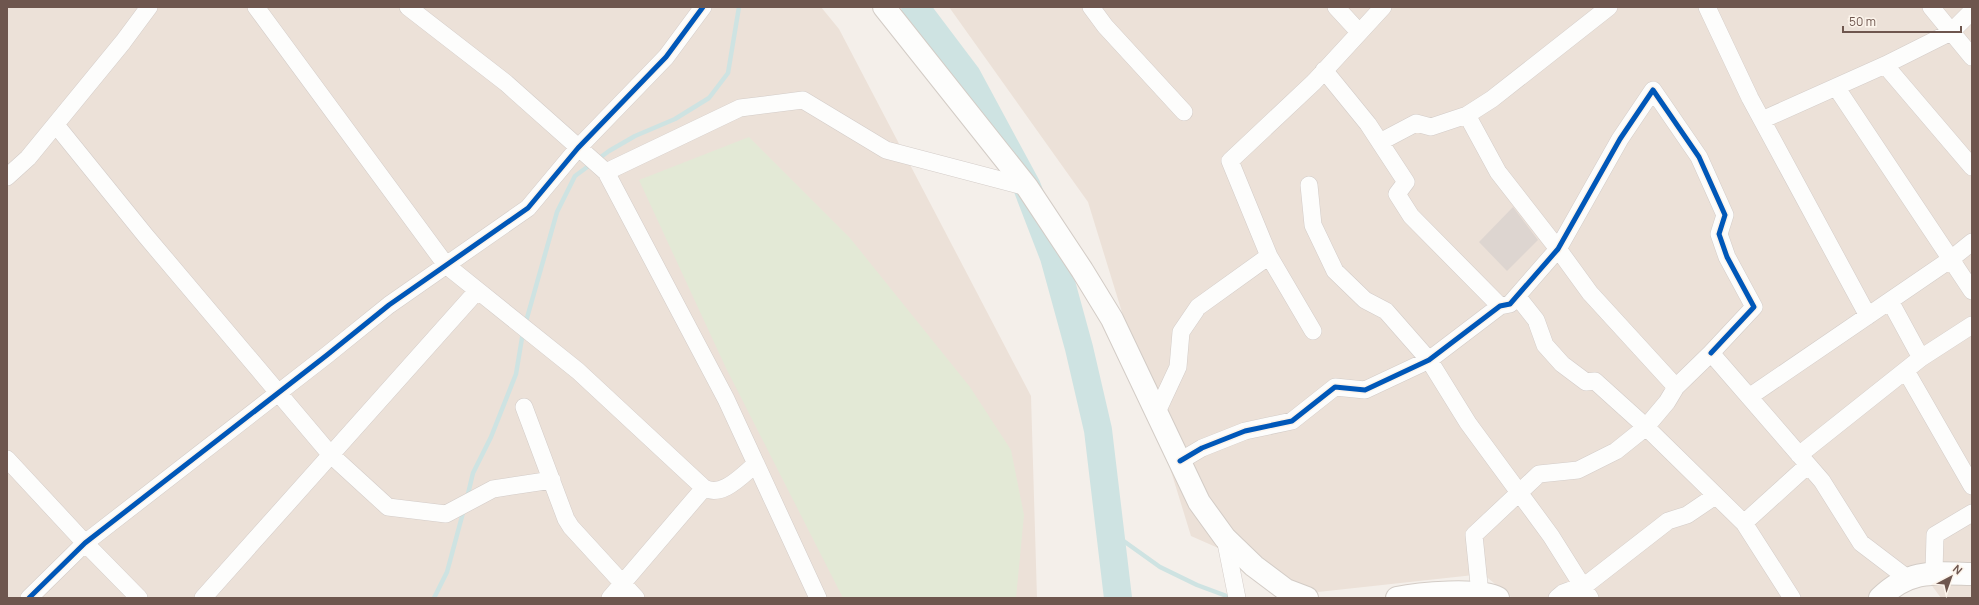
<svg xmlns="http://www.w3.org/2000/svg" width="1979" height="605" viewBox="0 0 1979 605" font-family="Manrope,sans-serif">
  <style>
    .residential { fill: #ece1d8 }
    .green { fill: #e3e9d6 }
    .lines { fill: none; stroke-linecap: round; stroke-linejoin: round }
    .stream { stroke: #cee3e2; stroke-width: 4.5 }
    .river { stroke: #cee3e2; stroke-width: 28 }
    .building { fill: #ddd5d0 }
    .street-casing { stroke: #d3ccc8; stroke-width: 18 }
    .secondary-casing { stroke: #d3ccc6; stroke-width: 24 }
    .street { stroke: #fdfdfc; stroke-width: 17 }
    .secondary { stroke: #fdfdfc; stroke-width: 22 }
    .cycleway-casing { stroke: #fcf4eb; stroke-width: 8 }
    .cycleway { stroke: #0057b8; stroke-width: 5 }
  </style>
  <rect width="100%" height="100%" fill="#f4efea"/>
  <!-- residential -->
  <path class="residential" d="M7,7H821L839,29L1031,396L1037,598H7Z
    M949,7H1972V598H1941L1930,583L1893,598H1512L1483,574L1318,592L1191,536L1088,202Z"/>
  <!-- green -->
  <path class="green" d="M749,137L850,238L970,387L1011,450L1024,515L1016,598H843L726,368L639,180Z"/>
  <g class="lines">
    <!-- stream -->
    <path class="stream" d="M525,325L557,212L575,176L609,151L635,136L675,119L709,98L728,73L739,7
      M467,498L473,473L491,437L516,374L523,332
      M1111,532L1160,567L1197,585L1232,598
      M434,598L447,572L464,509"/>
    <!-- river -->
    <path class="river" d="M915,7L967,76L1027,187L1054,257L1079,348L1098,430L1118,598"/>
  </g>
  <!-- building -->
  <path class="building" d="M1513,207L1538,240L1507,271L1479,242Z"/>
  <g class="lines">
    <defs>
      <path id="street" d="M256,7L446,265L578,371L704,488C723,498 742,475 756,464
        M408,7L506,83L606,172L726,399L818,598
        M1091,7L1105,26L1184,112
        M1336,7L1359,32
        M1707,7L1750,98L1868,316
        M1931,7L1972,57
        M1885,65L1972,167
        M1324,70L1368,124L1406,182L1397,194L1411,216L1500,306
        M1836,87L1972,291
        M1467,115L1498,172L1558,249L1590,293L1676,387L1711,353L1822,481L1861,543L1907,578
        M1762,120L1885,65L1951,32L1972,11
        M56,125L145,235L330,454L388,507L446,514L493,489L552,480
        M1380,142L1416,123L1431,127L1467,115L1492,99L1609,7
        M606,172L740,108L803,100L886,150L1027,187
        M7,177L28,158L123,42L149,7
        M1309,185L1313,225L1335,271L1365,300L1386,311L1429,360L1468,423L1551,536L1590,598
        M1269,256L1313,331
        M1517,296L1536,320L1545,345L1562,364L1586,382L1595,381L1646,427L1744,523L1792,598
        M1890,301L1921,358
        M1906,371L1972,486
        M1749,397L1951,259L1972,242
        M524,407L566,519L571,527L636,598
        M1157,412L1178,367L1181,332L1198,307L1269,256L1230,161L1314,82L1383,7
        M1799,455L1921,358L1972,325
        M7,459L85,543L139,598
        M1180,461L1202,448L1245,431L1292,421L1335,387L1365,390L1429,360L1500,306L1510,304L1558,249L1620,139L1653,90L1699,157L1725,215L1719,234L1727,257L1754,307L1711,353
        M1744,523L1808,465
        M1225,538L1237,598
        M1934,572L1935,535L1972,513
        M1480,594L1474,535L1539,474L1578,470L1616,451L1646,427L1667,402L1676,387
        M29,598L85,543L327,355L389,305L528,208L578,148L666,57L703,7
        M203,598L477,291
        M610,598L704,488
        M1557,598L1563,593L1587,584L1668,521L1687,515L1715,496"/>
      <path id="secondary" d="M884,7L1027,187L1082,270L1112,319L1199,502L1225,538L1254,566L1286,590L1307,598
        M1397,598C1419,593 1480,588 1498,598
        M1880,598C1910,569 1934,573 1972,574"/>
    </defs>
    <!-- street casing -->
    <use href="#street" class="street-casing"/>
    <!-- secondary casing -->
    <use href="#secondary" class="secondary-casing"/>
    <!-- street -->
    <use href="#street" class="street"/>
    <!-- secondary -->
    <use href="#secondary" class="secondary"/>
    <defs>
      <path id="cycleway" d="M1180,461L1202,448L1245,431L1292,421L1335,387L1365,390L1429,360L1500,306L1510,304L1558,249L1620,139L1653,90L1699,157L1725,215L1719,234L1727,257L1754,307L1711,353
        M29,598L85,543L327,355L389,305L528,208L578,148L666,57L703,7"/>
    </defs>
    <!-- cycleway casing -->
    <use href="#cycleway" class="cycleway-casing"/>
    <!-- cycleway -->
    <use href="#cycleway" class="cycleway"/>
  </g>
  <!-- border -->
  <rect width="1979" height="605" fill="none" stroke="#6e564e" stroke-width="16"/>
  <!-- north arrow -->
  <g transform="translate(1951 577) rotate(41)" stroke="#fcf4eb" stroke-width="3" paint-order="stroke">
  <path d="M0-3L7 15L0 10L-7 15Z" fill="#6e564e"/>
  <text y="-6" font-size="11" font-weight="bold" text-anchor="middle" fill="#6e564e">N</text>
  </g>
  <!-- scale -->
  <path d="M1843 26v6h118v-6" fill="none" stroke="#6e564e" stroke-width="2"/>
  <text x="1849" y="26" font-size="12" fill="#6e564e" stroke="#fcf4eb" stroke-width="3" paint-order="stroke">50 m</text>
</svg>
